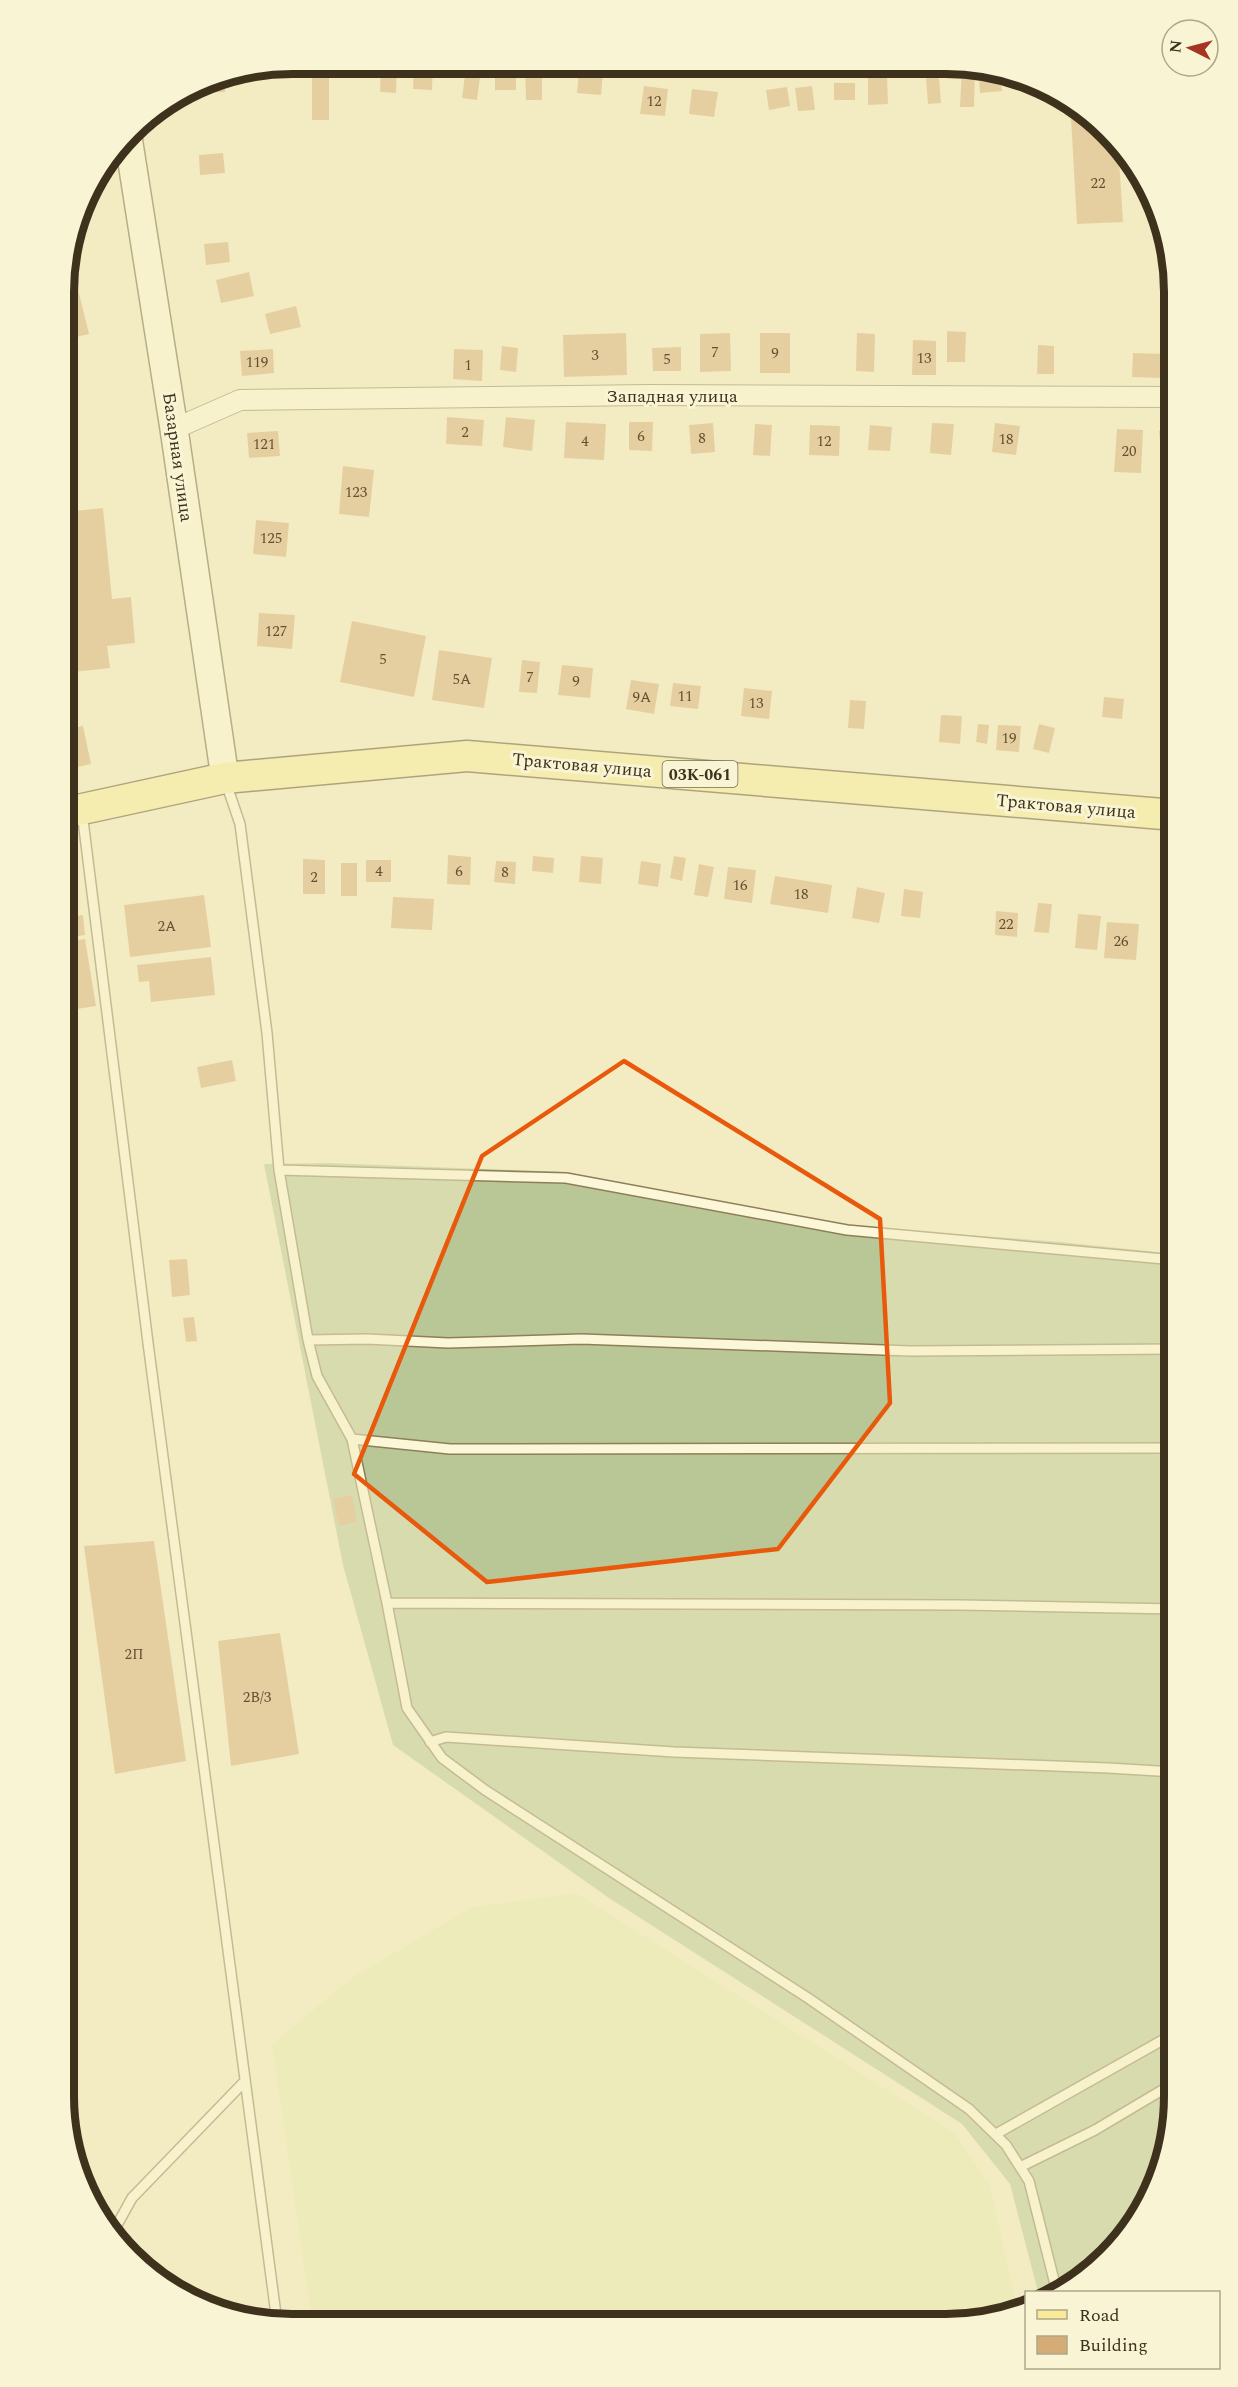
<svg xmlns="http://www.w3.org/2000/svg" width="1238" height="2387" viewBox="0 0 1238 2387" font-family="Spectral,serif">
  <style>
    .farmland { fill: #e9e9b0 }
    .cemetery { fill: #b9c695 }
    .building { fill: #d5ac75 }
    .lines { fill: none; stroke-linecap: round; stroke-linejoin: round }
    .lane-casing { stroke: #8f7e58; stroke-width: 12 }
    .street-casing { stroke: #8f7e58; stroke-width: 22 }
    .secondary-casing { stroke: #715f3b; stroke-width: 30 }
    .primary-casing { stroke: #5d4b2c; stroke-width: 33 }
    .lane { stroke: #fcf7d8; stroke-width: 9 }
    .street { stroke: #fcf7d8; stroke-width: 20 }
    .secondary { stroke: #fcf7d8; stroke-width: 27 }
    .primary { stroke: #f9ea98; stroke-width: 30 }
    .marked { fill: none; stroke: #e8590c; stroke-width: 4.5; stroke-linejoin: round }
    .labels { text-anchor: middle; stroke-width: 6; stroke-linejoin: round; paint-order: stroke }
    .number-label { font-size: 15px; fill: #645033 }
    .shield { fill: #f9f4d4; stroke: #766c54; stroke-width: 1.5 }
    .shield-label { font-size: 16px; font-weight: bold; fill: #3e321d }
    .street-label { font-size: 18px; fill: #3e321d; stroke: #f9f4d4 }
    .rim { fill: none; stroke: #3e321d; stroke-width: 8 }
  </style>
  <rect width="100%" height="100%" fill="#f3ecc3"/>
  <!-- farmland -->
  <path class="farmland" d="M576,1893L954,2132L990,2185L1018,2312L946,2324L312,2322L272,2044L353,1977L472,1907Z"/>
  <!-- cemetery -->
  <path class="cemetery" d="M328,1163L565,1172L849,1226L1061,1242L1175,1254L1174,2111L1158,2183L1128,2235L1074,2285L1059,2292H1038L1010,2184L962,2124L609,1898L393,1745L343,1565L264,1164Z"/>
  <!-- building -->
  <path class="building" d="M381,64L397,65L396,93L380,92Z
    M414,66H433L432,90L413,89Z
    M312,67H329V120H312Z
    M495,67H516V90H495Z
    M525,67H542V100H526Z
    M962,67H975L974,107H960Z
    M978,67H991L1000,71L1002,91L980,93Z
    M579,70L603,72L601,95L577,93Z
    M465,75L480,77L477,100L462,98Z
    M887,75L888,104L868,105V76Z
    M225,76V92L198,93V85L204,80Z
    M926,78H939L941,103L928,104Z
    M834,83H855V100H834Z
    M644,86L668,89L665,116L640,114Z
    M812,86L815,110L798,111L795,88Z
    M787,87L790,106L769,110L766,90Z
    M692,89L718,92L714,117L689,114Z
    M1070,101L1097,120L1118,144L1123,222L1077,224Z
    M223,153L225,173L200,175L199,155Z
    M228,242L230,262L206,265L204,244Z
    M69,250L72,265L65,267V262Z
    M249,272L254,296L221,303L216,280Z
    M78,289L89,334L72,338L65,309V292Z
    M296,306L301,327L270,334L265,314Z
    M947,331L966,332L965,362H947Z
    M626,333L627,375L564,377L563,335Z
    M730,333L731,371L700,372V334Z
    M760,333H790V373H760Z
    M857,333L875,334L874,372L856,371Z
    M913,340L936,341V375H912Z
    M1038,345L1054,346V374H1037Z
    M502,346L518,348L516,372L500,370Z
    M681,347V371H653L652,348Z
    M273,349L274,373L242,376L240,351Z
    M454,349L483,350L482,381L453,379Z
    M1133,353L1164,354L1163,378L1132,377Z
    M447,417L484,420L482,446L446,444Z
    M506,417L535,420L532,451L503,447Z
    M566,422L606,424L604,460L564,458Z
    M629,422H653L652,451L629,450Z
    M713,423L715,452L691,454L689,425Z
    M932,423L954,424L951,455L930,453Z
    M995,423L1020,426L1016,455L992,452Z
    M755,424L772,425L770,456L753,455Z
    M810,425L840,426L839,456L809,455Z
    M870,425L892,427L890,451L868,450Z
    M1117,429L1143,430L1141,473L1114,472Z
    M1175,430V461L1162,462L1159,431Z
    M278,431L280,456L249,458L247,433Z
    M343,466L374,470L369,517L339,514Z
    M103,508L112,599L131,597L135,643L107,646L110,668L64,673L65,512Z
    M256,520L289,523L286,557L253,554Z
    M259,613L295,615L292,649L257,646Z
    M352,621L426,636L414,697L340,682Z
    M439,650L492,658L484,708L432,700Z
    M522,660L540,662L537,693L519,692Z
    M562,665L593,668L590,698L558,695Z
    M631,680L659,684L654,714L626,709Z
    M673,683L701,686L698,709L670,706Z
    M744,688L772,691L769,719L741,716Z
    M1104,697L1124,699L1122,719L1102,717Z
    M850,700L866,701L864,729L848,728Z
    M941,715L962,716L960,744L939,742Z
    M978,724L989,725L987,744L976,742Z
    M1039,724L1055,728L1049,753L1033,749Z
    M998,725L1021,726L1019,752L996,750Z
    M83,726L91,764L64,770V730Z
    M1164,734L1175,735V755L1163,754Z
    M448,855L471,857L470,885L447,884Z
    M533,856L554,858L553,873L532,871Z
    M581,856L603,858L601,884L579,882Z
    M674,856L686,858L682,881L670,878Z
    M303,859L325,860V894H303Z
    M366,860H391V882H366Z
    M496,861L516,862L515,884L494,882Z
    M641,861L661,864L658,887L638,884Z
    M341,863H357V896H341Z
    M699,864L714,867L708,897L694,895Z
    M728,867L756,870L752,903L724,899Z
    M775,876L832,885L828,913L770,904Z
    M857,887L885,893L879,923L852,918Z
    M904,889L923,892L920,918L901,916Z
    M204,895L211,947L130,957L124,905Z
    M393,897L434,899L432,930L391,928Z
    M1038,903L1052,904L1049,933L1034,932Z
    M996,911L1018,913L1017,937L995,935Z
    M1078,914L1101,916L1097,950L1075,948Z
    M83,915L85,935L64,938V918Z
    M1107,922L1139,924L1136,960L1104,958Z
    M1173,926H1175V961L1170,960Z
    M85,939L96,1006L64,1011V942Z
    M211,957L215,995L151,1002L149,981L139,982L137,965Z
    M232,1060L236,1081L201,1088L197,1067Z
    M187,1259L190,1295L172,1297L169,1260Z
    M194,1317L197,1341L186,1342L183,1318Z
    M352,1495L357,1522L339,1526L333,1499Z
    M154,1541L186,1761L115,1774L84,1546Z
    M280,1633L299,1754L231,1766L218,1641Z"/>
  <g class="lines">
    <defs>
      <path id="lane" d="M226,783L240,824L267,1033L279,1170L308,1340L317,1376L352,1439L387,1603L407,1708L442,1758L485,1790L808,1998L969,2109L1006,2145L1029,2181L1057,2292
        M82,812L148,1343L277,2322
        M279,1170L566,1178L847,1230L1175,1260
        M308,1340L367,1339L448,1343L581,1339L910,1351L1175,1349
        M352,1439L450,1449L1175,1448
        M387,1603L960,1605L1175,1609
        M430,1742L446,1737L674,1752L1108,1768L1175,1772
        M996,2134L1175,2033
        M1020,2167L1095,2130L1174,2083
        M99,2218L118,2223
        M112,2234L132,2198L245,2081"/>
      <path id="street" d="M174,429L240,400L650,395L1175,397"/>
      <path id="secondary" d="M128,137L174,429L225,778"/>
      <path id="primary" d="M64,813L225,778L467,756L1175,815"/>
    </defs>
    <!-- lane casing -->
    <use href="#lane" class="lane-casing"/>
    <!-- street casing -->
    <use href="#street" class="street-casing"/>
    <!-- secondary casing -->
    <use href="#secondary" class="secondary-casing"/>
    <!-- primary casing -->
    <use href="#primary" class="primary-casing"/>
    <!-- lane -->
    <use href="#lane" class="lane"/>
    <!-- street -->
    <use href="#street" class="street"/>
    <!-- secondary -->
    <use href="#secondary" class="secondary"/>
    <!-- primary -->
    <use href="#primary" class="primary"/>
  </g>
  <!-- marked area -->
  <path d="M0 0H1238V2387H0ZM624,1061L880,1219L890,1403L778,1549L487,1582L354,1474L482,1156Z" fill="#f3ecc3" fill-opacity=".55" fill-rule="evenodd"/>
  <path class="marked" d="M624,1061L880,1219L890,1403L778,1549L487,1582L354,1474L482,1156Z"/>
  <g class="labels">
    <!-- number labels -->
    <g class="number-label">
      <text x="654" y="106">12</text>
      <text x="1098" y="188">22</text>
      <text x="715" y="357">7</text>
      <text x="775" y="358">9</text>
      <text x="595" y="360">3</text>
      <text x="924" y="363">13</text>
      <text x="667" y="364">5</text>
      <text x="257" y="367">119</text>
      <text x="468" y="370">1</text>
      <text x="465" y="437">2</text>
      <text x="641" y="441">6</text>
      <text x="702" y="443">8</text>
      <text x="1006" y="444">18</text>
      <text x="585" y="446">4</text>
      <text x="824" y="446">12</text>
      <text x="264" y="449">121</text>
      <text x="1129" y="456">20</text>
      <text x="356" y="497">123</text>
      <text x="271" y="543">125</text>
      <text x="276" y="636">127</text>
      <text x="383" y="664">5</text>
      <text x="530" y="682">7</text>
      <text x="462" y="684">5А</text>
      <text x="576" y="686">9</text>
      <text x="685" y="701">11</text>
      <text x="642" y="702">9А</text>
      <text x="756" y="708">13</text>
      <text x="1009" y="743">19</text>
      <text x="379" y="876">4</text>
      <text x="459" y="876">6</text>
      <text x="505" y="877">8</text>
      <text x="314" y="882">2</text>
      <text x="740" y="890">16</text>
      <text x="801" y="899">18</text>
      <text x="1006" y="929">22</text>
      <text x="167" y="931">2А</text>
      <text x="1121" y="946">26</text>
      <text x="134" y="1659">2П</text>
      <text x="257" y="1702">2В/3</text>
    </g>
    <!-- shield labels -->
    <rect class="shield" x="662.5" y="761" width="75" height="26" rx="4.5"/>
    <g class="shield-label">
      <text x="700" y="780">03К-061</text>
    </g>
    <!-- street labels -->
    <g class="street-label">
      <text x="672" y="402">Западная улица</text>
      <text transform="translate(178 457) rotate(82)" y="6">Базарная улица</text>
      <text transform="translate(582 765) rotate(5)" y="6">Трактовая улица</text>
      <text transform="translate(1066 806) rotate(5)" y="6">Трактовая улица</text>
    </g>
  </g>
  <!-- crop -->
  <path d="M0 0H1238V2387H0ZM292 74H946A218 218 0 0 1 1164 292V2096A218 218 0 0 1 946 2314H292A218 218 0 0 1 74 2096V292A218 218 0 0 1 292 74Z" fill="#f9f4d4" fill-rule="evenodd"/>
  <path class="rim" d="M292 74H946A218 218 0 0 1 1164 292V2096A218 218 0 0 1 946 2314H292A218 218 0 0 1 74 2096V292A218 218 0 0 1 292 74Z"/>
  <!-- legend -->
  <rect x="1025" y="2291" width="195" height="78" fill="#f9f4d4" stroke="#aea68b" stroke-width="1.5"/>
  <rect x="1037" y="2310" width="30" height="9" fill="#f9ea98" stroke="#aea68b" stroke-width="1.5"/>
  <text x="1079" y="2321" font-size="18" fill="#3e321d">Road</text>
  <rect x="1037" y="2336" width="30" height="18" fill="#d5ac75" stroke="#aea68b" stroke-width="1.5"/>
  <text x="1079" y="2351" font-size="18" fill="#3e321d">Building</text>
  <!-- north arrow -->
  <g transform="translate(1190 48) rotate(276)"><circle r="28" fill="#f9f4d4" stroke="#aea68b" stroke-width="1.5"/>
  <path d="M0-4.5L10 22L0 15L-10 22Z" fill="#a53521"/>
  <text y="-9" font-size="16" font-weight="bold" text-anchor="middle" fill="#3e321d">N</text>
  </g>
</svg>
